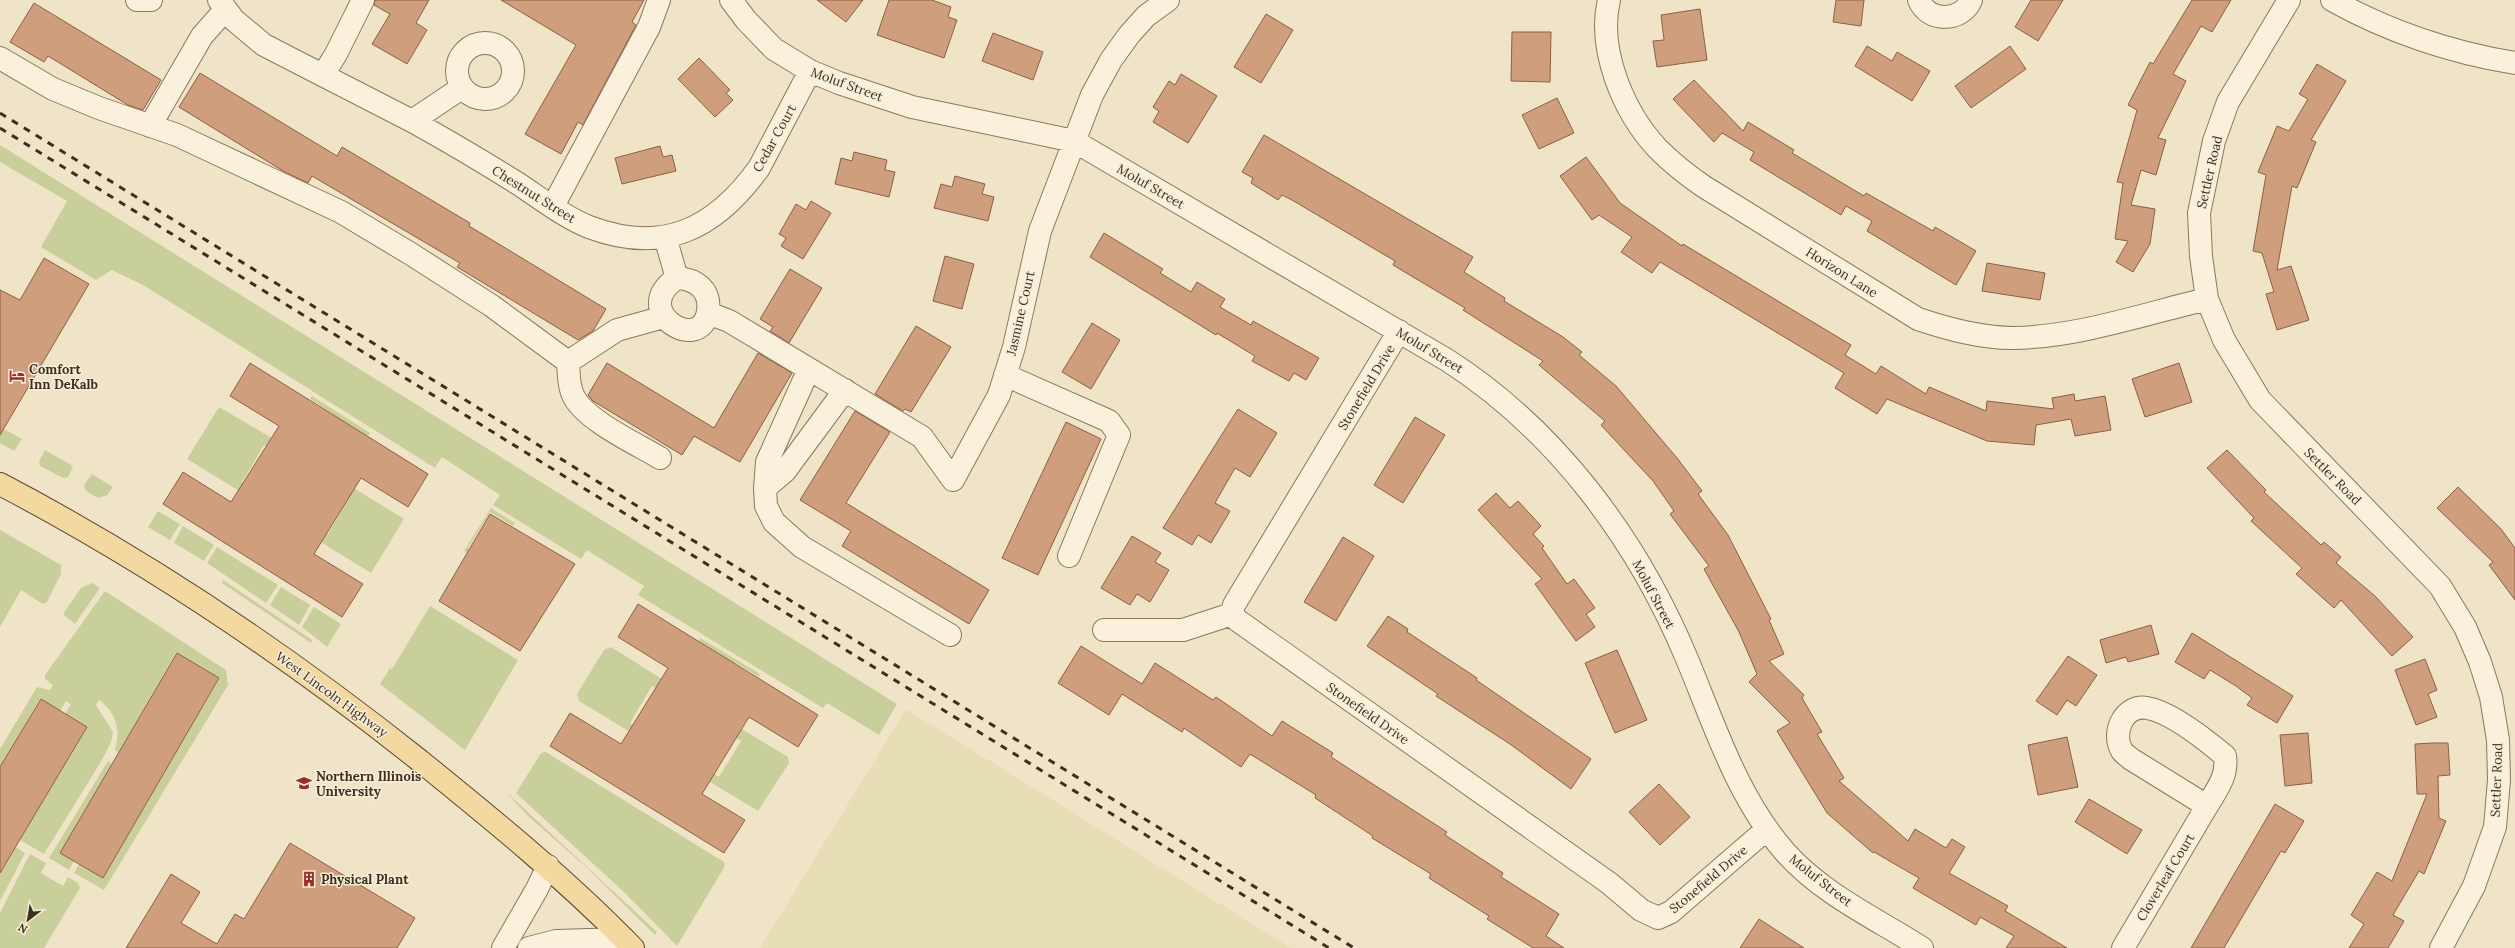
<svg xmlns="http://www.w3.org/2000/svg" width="2515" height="948" viewBox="0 0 2515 948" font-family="Lora,serif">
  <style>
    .farmland { fill: #e6deb5 }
    .green { fill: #c9cf9b }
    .building { fill: #cf9f7d; stroke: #8d5f41 }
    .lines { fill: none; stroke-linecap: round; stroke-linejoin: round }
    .minor-casing { stroke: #8d765c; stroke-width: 24 }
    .major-casing { stroke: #5b4430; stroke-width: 24 }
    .minor { stroke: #faf1dc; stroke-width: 22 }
    .major { stroke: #f3d9a0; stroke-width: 22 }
    .rail { stroke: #3d2e20; stroke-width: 3; stroke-dasharray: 7 7; stroke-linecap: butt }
    .labels { text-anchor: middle; stroke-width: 3; stroke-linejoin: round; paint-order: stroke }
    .street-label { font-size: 13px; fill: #3d2e20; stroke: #f7eed8 }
    .poi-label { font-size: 13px; font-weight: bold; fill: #3d2e20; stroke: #f7eed8; text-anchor: start }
  </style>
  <rect width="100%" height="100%" fill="#f0e4c8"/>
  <!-- farmland -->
  <path class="farmland" d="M906,709L1291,948H760Z"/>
  <!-- green -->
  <path class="green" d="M0,145L897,704L879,735L827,703L823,708L638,595L644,586L587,550L581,559L493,505L500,495L442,457L435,468L143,285L112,270L96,280L41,247L67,201L0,162Z
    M312,396L370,433L368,436L347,423L325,459L311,449L333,414L310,399Z
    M219,407L292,450L287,458L264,445L242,482L264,496L259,503L187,459Z
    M0,427L22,439L14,451L0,443Z
    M45,450L73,466L68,477L63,478L40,466L39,461Z
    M92,474L113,487L107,495L98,498L86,491L84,485Z
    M331,474L404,519L371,573L298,528L304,519L328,534L349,498L326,483Z
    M491,508L515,523L513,526L490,512L468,548L491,562L488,566L464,551Z
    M158,511L180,524L170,540L148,527Z
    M183,526L214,545L204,561L174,543Z
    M0,530L61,565V574L47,602L43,604L21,590L0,627Z
    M217,547L278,585L266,603L207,563Z
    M223,580L312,640L311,643L222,583Z
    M92,583L100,588L75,624L63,614L81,588Z
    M281,587L310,605L299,625L270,605Z
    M105,591L226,670L228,685L104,890L74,873L79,864L103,878L219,679L176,653L118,753L115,749C121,730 116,712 99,700L96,705L113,732L111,742L102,760L44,854L20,840L87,727L65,714L71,704L66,701L60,711L40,699L0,767V749L37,687L50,690L53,685L45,679V675Z
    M430,606L518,660L465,750L380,684L390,668L392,669Z
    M314,607L341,624L327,647L302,627Z
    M700,638L760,674L759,677L736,663L714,699L704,693L726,658L699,641Z
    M611,647L681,691L676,700L652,686L630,723L652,736L648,743L579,701L577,694L604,650Z
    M719,715L788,757L789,763L758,811L687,768L691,761L719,777L741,741L714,724Z
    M546,752L724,862L725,866L677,946L625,893L516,793L541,753Z
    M108,761L112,764L60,853L74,861L69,870L49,858Z
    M506,792L657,932L655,935L586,867L528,816Z
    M16,847L25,853L0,901V873Z
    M30,854L46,863L41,873L63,886L68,877L78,883L80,888L44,948H0V913Z"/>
  <!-- building -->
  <path class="building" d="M375,0H429L416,23L427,30L407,64L372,44L390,14L374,5Z
    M501,0H644L632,22L636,25L583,125L578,122L561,154L525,134L576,45Z
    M817,0H863L846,22Z
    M889,0H932L951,7L948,17L957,20L944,58L877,35Z
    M1836,0H1864L1861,26L1833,22Z
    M2031,0H2063L2038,41L2015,27Z
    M2192,0H2231L2212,32L2201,26L2173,74L2186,81L2158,138L2166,140L2156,175L2141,170L2131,205L2155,209L2150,244L2133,272L2116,262L2128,241L2115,239L2123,183L2117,182L2137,110L2128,105L2150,62L2153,64Z
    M34,3L161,80L143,110L128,105L48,56L44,62L10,42Z
    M1700,9L1707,60L1657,67L1653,41L1664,40L1661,15Z
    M1266,14L1293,30L1261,83L1234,67Z
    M1512,32H1551L1550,82L1511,81Z
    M993,33L1043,52L1033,80L982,61Z
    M1867,46L1892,61L1897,52L1930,71L1912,101L1855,66Z
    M2010,46L2026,69L1971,108L1955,86Z
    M699,58L730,90L726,93L733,100L715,117L678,79Z
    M2317,64L2346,81L2311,140L2316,142L2297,188L2292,186L2277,270L2291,266L2309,320L2277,330L2266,294L2274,292L2262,253L2253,251L2266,175L2258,172L2277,126L2289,131L2308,99L2299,94Z
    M200,73L337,156L342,147L470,223L469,226L606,309L593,331L578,340L457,267L460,263L312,176L308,183L283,171L179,107Z
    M1181,74L1217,96L1188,143L1153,122L1159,111L1153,107L1169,81L1175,85Z
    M1694,80L1743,131L1748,122L1794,150L1792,153L1864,196L1866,193L1933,231L1935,227L1976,251L1956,285L1867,231L1872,221L1846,206L1841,215L1750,160L1754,152L1722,133L1714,142L1673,99Z
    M1557,98L1574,133L1539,149L1522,115Z
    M1264,135L1473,257L1464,272L1505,298L1504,301L1563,337L1582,352L1579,355L1616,386L1677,458L1702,491L1698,494L1728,535L1771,619L1769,620L1784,654L1769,661L1804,695L1802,698L1822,732L1817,734L1844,778L1839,781L1908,841L1915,829L1946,848L1952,839L1965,847L1949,873L2008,906L2005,911L2067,948H2006L2014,936L1980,917L1976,925L1913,888L1919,878L1874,852L1873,853L1827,813L1777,731L1790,723L1749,682L1757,674L1739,632L1704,569L1709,566L1670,514L1674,511L1653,481L1601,425L1605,421L1539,365L1543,361L1463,310L1465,308L1393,265L1395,261L1292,200L1282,195L1278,200L1251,183L1253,178L1242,172Z
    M660,146L663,157L672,155L676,171L622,184L615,158Z
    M854,152L887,160L885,170L895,172L889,197L835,184L841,158L852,161Z
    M1586,157L1620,203L1682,246L1683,244L1851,345L1845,355L1876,374L1881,366L1926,394L1929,387L1986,411L1987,401L2054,409L2052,398L2074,394L2075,401L2105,396L2111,430L2075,436L2071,419L2036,425L2034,445L1987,441L1887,399L1877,414L1835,388L1844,373L1660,262L1652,273L1621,252L1632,237L1599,215L1592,220L1560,176Z
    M955,176L985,184L982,194L994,197L988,221L934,208L941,184L952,187Z
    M811,201L831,213L803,259L781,246L786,238L779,234L796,204L806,210Z
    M1104,233L1163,269L1160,273L1191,292L1197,282L1225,299L1220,307L1251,325L1253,321L1319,358L1306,380L1294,373L1289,381L1252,361L1255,356L1217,333L1216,335L1090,257Z
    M945,256L974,264L962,309L933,301Z
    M44,258L89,284L0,435V290L20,300Z
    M1987,263L2045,273L2040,300L1982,291Z
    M790,269L822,288L789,343L770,331L773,327L760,319Z
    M1092,323L1120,340L1091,389L1062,372Z
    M916,326L951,347L911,412L905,409L903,411L875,394Z
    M758,353L792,373L740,462L694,436L682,455L593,401L588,395L607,363L714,428Z
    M250,363L428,474L408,507L361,478L314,554L363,584L342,617L163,504L183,472L231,502L279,426L230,396Z
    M2179,363L2192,402L2145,417L2132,379Z
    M1238,409L1277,433L1250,477L1235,468L1215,503L1230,511L1211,543L1198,535L1192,545L1163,528Z
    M855,411L890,432L846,503L989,590L969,624L842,546L851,531L800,500Z
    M1415,417L1445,435L1403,503L1374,485Z
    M1066,422L1101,439L1038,575L1002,558Z
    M2227,450L2266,490L2264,492L2321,545L2324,542L2341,557L2336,563L2375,596L2413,637L2392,656L2341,600L2334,608L2296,574L2302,568L2251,521L2254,518L2207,468Z
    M2458,487L2501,529L2515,548V600L2489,565L2493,562L2437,508Z
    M1496,493L1510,508L1518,501L1541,526L1533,534L1544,546L1542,548L1567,584L1574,579L1595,608L1586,614L1595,627L1576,641L1535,584L1542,579L1478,510Z
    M490,514L575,564L520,651L439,601Z
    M1132,536L1161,553L1155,562L1169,570L1150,602L1137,594L1130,605L1101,588Z
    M1343,537L1374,556L1336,621L1304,602Z
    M638,604L818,715L798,747L749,717L702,794L745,820L724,853L550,746L570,713L621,744L668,668L618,637Z
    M1388,616L1408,629L1407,632L1477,678L1476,680L1591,759L1571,789L1510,744L1436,696L1438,694L1367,646Z
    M2151,625L2159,654L2128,662L2126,657L2106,663L2100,640Z
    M2192,633L2293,696L2277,723L2247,705L2252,698L2236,686L2210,670L2204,679L2175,662Z
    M1081,646L1142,684L1155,663L1213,700L1216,697L1272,736L1282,721L1333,753L1331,757L1447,832L1445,835L1503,873L1501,877L1559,914L1546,936L1564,948H1533L1487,919L1489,916L1429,878L1431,874L1372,838L1373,836L1315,798L1316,795L1250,754L1241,767L1184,728L1182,732L1122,694L1109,715L1058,683Z
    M1617,650L1647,720L1615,733L1585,663Z
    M177,653L219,678L103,878L60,853Z
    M2068,656L2097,675L2076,706L2067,700L2057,715L2036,701Z
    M2425,659L2437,690L2428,694L2437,717L2416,725L2395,670Z
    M41,699L87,727L0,873V767Z
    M2308,733L2312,783L2285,786L2280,735Z
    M2067,737L2078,787L2038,795L2028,745Z
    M2433,743H2448L2450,775L2438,776L2439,818L2446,821L2424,874L2419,871L2393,915L2404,921L2388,948H2349L2364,924L2351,915L2377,872L2392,881L2427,794H2417L2415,744Z
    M1659,784L1690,817L1660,845L1629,812Z
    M2089,799L2142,830L2127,854L2075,822Z
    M2275,804L2304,821L2285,853L2281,851L2224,948H2191Z
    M290,843L415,918L397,948H126L171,874L200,892L181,923L217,944L235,914L244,919Z
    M1759,919L1804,948H1740Z"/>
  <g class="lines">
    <defs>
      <path id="minor" d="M137,0H151
        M219,0L234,20L264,45L412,121L460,89
        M731,0L746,20L774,49L810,71L839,83L912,107L1074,141L1447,360C1556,430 1637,539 1687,659C1715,726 1737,797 1785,852C1822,894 1877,919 1922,948
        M1609,0C1597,50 1624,113 1658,149C1672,163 1687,175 1703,186L1918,319C1948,329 1980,338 2013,338C2078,337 2144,314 2207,299
        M1919,0C1928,23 1962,22 1971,0
        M2289,0L2228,102L2214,141L2199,213L2201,256L2207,299L2224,340L2260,400L2440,586L2465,627L2480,662L2491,697L2498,740L2499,780L2495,827L2474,886L2441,948
        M2332,0C2387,31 2452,53 2515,63
        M457 71a28 28 0 1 1 56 0a28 28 0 1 1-56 0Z
        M0,58L53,89L99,108L177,135L341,212L411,254L492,306L568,362L617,330L664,317
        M323,75L336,54L363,0
        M412,121C448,141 482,161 517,183C540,198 564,217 589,227C663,255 715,229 759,168L810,71
        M150,126L202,36L225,10
        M553,206L649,27L659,0
        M665,237L677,278
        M677,278C696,279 711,290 708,311C702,356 627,311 677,278Z
        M708,313L729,321L922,437L953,480L999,395L1014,347L1040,231L1092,95L1111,60L1129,35L1146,16L1168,0
        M1399,331L1246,585L1234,605L1232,614L1237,620L1609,883L1641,910L1658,918L1671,912L1767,829
        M568,362C569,372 568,385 573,395C584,420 637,444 660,458
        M809,369L767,462L765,488L785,471L845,390
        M1005,375L1109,421L1119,435L1069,556
        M765,488L766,506L774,522L802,547L950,635
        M1104,630H1183L1232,614
        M503,948L537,889L548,866
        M529,948L556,941L624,939
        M2123,948L2207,806C2217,789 2228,776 2225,756C2206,740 2171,712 2147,708C2124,704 2111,733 2122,751C2124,754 2129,757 2131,759L2207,806"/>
      <path id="major" d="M0,484C149,562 287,655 419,760C493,820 566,879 633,948"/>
    </defs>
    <!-- minor casing -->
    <use href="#minor" class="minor-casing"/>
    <!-- major casing -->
    <use href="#major" class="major-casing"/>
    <!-- minor -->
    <use href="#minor" class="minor"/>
    <!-- major -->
    <use href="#major" class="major"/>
    <!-- rail -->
    <path class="rail" d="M0,113L1354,948
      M0,128L1329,948"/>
  </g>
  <!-- icons -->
  <defs>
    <symbol id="hotel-bare" viewBox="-9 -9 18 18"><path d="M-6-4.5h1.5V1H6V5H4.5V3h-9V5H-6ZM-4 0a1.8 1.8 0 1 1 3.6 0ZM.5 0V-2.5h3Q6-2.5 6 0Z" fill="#9e2a2b" stroke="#f7eed8" stroke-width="2.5" paint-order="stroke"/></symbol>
    <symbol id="university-bare" viewBox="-9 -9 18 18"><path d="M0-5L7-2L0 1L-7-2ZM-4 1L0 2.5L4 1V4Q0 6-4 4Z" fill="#9e2a2b" stroke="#f7eed8" stroke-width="2.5" paint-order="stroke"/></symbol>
    <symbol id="building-bare" viewBox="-9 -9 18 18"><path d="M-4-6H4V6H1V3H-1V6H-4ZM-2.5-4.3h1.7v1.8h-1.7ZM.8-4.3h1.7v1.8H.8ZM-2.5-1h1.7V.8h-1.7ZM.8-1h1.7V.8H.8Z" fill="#9e2a2b" stroke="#f7eed8" stroke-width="2.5" paint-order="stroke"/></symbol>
  </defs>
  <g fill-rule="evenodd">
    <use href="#hotel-bare" x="6" y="365" width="22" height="22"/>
    <use href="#university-bare" x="293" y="772" width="22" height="22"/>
    <use href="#building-bare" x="298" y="868" width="22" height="22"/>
  </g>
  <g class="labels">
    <!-- street labels -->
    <g class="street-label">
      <text transform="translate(847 84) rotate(20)" y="5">Moluf Street</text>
      <text transform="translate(774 138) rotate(-61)" y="5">Cedar Court</text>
      <text transform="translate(2209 172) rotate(-77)" y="5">Settler Road</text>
      <text transform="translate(1151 186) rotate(30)" y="5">Moluf Street</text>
      <text transform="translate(534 194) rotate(32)" y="5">Chestnut Street</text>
      <text transform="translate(1842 272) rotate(32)" y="5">Horizon Lane</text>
      <text transform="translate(1020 313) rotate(-77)" y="5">Jasmine Court</text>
      <text transform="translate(1430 350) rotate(31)" y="5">Moluf Street</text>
      <text transform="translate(1366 387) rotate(-59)" y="5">Stonefield Drive</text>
      <text transform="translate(2333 476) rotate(45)" y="5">Settler Road</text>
      <text transform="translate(1654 594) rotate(62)" y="5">Moluf Street</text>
      <text transform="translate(332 694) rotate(36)" y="5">West Lincoln Highway</text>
      <text transform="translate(1368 713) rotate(35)" y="5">Stonefield Drive</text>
      <text transform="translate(2496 780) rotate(-88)" y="5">Settler Road</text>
      <text transform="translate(2165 877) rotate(-59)" y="5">Cloverleaf Court</text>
      <text transform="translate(1708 879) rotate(-40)" y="5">Stonefield Drive</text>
      <text transform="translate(1821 880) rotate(38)" y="5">Moluf Street</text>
    </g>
    <!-- poi labels -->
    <g class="poi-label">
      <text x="29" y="374">Comfort<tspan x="29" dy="15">Inn DeKalb</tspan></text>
      <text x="316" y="781">Northern Illinois<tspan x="316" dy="15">University</tspan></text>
      <text x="321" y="884">Physical Plant</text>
    </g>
  </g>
  <!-- north arrow -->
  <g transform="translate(28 920) rotate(211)" stroke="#f7eed8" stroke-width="3" paint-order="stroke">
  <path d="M0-3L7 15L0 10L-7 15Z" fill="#3d2e20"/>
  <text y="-6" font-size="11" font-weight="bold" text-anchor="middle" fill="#3d2e20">N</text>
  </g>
</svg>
